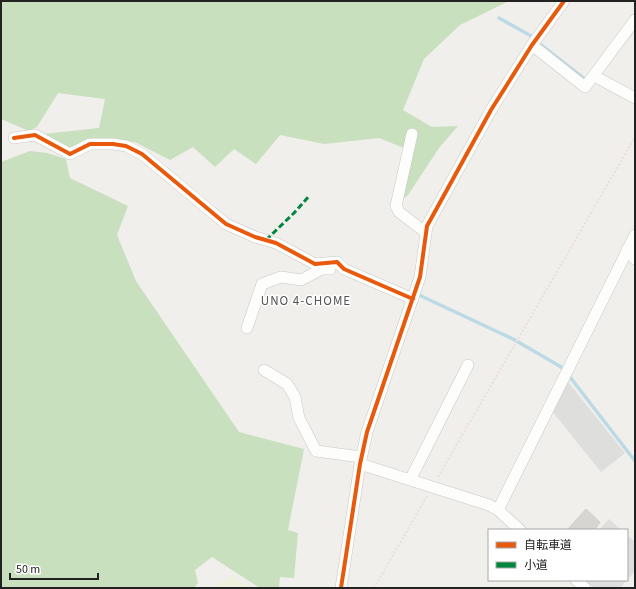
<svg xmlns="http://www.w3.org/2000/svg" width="636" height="589" viewBox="0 0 636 589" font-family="'Source Sans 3','Noto Sans JP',sans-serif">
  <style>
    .religious { fill: #dededc }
    .farmland { fill: #eef1de }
    .forest { fill: #c8e0be }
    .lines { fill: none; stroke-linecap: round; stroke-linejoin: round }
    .stream { stroke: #bcdae5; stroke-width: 3.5 }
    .building { fill: #d7d5d2; stroke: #d4d1cc }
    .street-casing { stroke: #c9c8c7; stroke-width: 12 }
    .path { stroke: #eddedb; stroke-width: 2; stroke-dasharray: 2 2; stroke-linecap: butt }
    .street { stroke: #fdfdfc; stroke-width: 11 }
    .quiet { stroke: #00873e; stroke-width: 3; stroke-dasharray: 6 3; stroke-linecap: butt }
    .cycleway-casing { stroke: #fff; stroke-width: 6 }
    .cycleway { stroke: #e8590c; stroke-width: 4 }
    .labels { text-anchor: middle; stroke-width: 3; stroke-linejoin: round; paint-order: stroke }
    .neighbourhood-label { font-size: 13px; letter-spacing: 1px; fill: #555; stroke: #fff }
  </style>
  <rect width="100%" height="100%" fill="#f0efeb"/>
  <!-- religious -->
  <path class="religious" d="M568,382L625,453L601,472L552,411Z
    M609,519L621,530H599Z
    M627,535L635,542V571L627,580Z
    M585,580H627L620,588H594Z"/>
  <!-- farmland -->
  <path class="farmland" d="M231,576L252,588H211Z"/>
  <!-- forest -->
  <path class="forest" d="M1,1H509L460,25L424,59L403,110L432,127L458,126L439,148L408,195L401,201L414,152L379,138L324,144L280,135L256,164L234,149L215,167L193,147L170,160L135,142L90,140L70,150L43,134L99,128L105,99L58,93L37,127L29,131L1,119Z
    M30,151L47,153L66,159L70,178L128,206L117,235L136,281L239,432L304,449L288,530L298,533L294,578L280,577L279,588H260L212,557L195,570L198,583L194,588H1V162Z"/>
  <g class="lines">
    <!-- stream -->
    <path class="stream" d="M499,18L533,37
      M541,45L587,81
      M419,295L513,339L563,368L635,461"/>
  </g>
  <!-- building -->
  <path class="building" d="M586,509L600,522L595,530H567Z"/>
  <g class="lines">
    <defs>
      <path id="street" d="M532,45L585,87L635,20
        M594,76L635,98
        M412,134L396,206L399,212L425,232
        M14,138L35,135L70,154L90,144H113L126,146L142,154L226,224L255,237L276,243L315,264L337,262L344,269L413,299
        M627,249L635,259
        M247,328L262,284L281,277L301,280L322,269H330
        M264,370L287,384L295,397L299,418L316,451L361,457
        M360,464L489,505L498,510L520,530
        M410,480L468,365
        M498,510L635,235
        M576,580L585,588
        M341,588L360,464L367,432L420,277L427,226L491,110L532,45L564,1"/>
    </defs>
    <!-- street casing -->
    <use href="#street" class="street-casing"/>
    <!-- path -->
    <path class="path" d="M438,477L635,137
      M374,588L427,496"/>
    <!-- street -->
    <use href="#street" class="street"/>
    <!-- quiet -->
    <path class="quiet" d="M266,240L294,213L310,195"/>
    <defs>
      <path id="cycleway" d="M14,138L35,135L70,154L90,144H113L126,146L142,154L226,224L255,237L276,243L315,264L337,262L344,269L413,299
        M341,588L360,464L367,432L420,277L427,226L491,110L532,45L564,1"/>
    </defs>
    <!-- cycleway casing -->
    <use href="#cycleway" class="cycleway-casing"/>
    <!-- cycleway -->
    <use href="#cycleway" class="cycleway"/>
  </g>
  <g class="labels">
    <!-- neighbourhood labels -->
    <g class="neighbourhood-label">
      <text x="306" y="305">UNO 4-CHOME</text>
    </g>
  </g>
  <!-- border -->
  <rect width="636" height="589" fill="none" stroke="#222222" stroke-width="4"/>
  <!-- legend -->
  <rect x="488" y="529" width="140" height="52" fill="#ffffff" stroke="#a7a7a7"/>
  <rect x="496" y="542" width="20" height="6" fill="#e8590c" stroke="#a7a7a7"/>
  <text x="524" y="549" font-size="12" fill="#222222">自転車道</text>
  <rect x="496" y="562" width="20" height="6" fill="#00873e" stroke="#a7a7a7"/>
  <text x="524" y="569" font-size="12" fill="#222222">小道</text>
  <!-- scale -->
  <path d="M10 573v6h88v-6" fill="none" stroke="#222222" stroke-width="2"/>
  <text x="16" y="573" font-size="12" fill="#222222" stroke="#ffffff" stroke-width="3" paint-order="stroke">50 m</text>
</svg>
